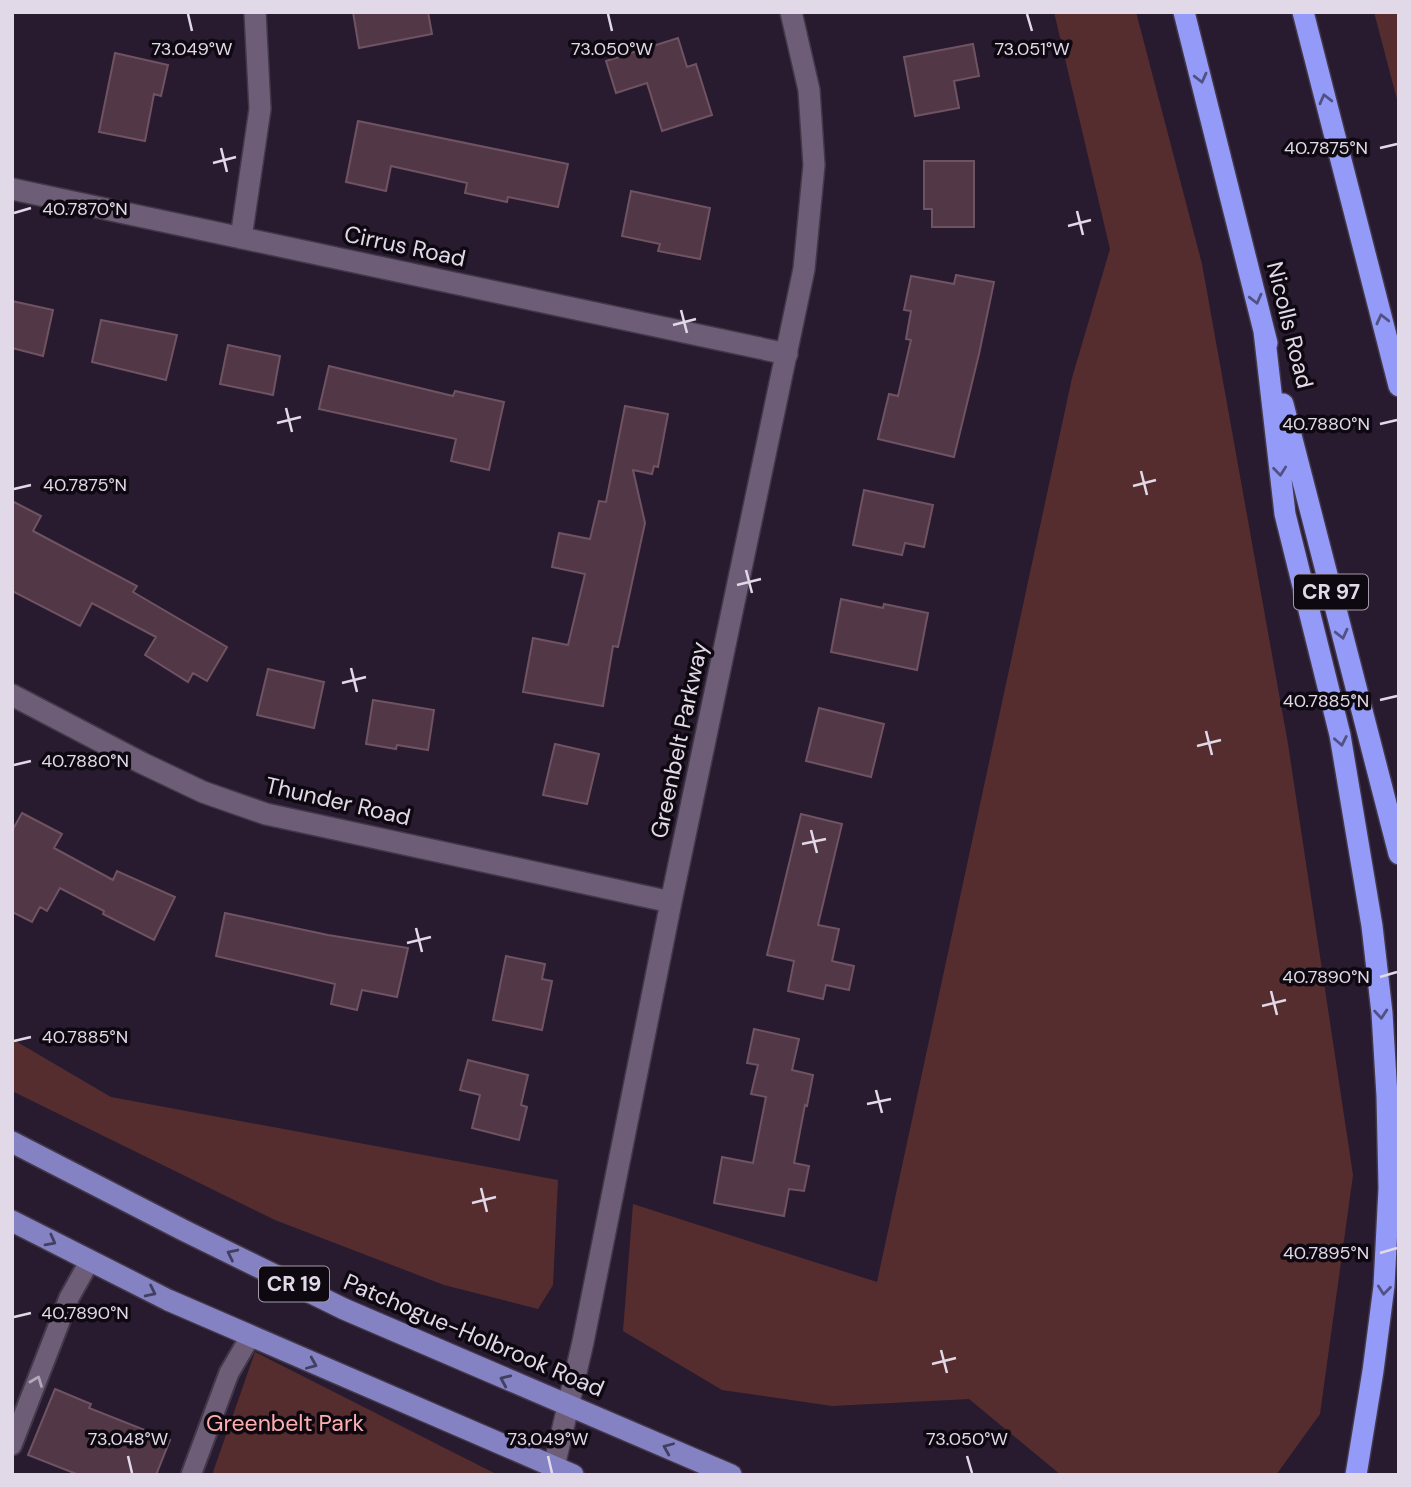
<svg xmlns="http://www.w3.org/2000/svg" width="1411" height="1487" viewBox="0 0 1411 1487" font-family="'DM Sans',sans-serif">
  <style>
    .green { fill: #562d2e }
    .building { fill: #523846; stroke: #705362; stroke-width: 2 }
    .lines { fill: none; stroke-linecap: round; stroke-linejoin: round }
    .lane-casing { stroke: #433849; stroke-width: 23 }
    .street-casing { stroke: #433849; stroke-width: 24 }
    .primary-casing { stroke: #433849; stroke-width: 24 }
    .highway-casing { stroke: #433849; stroke-width: 24 }
    .lane { stroke: #6d5d76; stroke-width: 19 }
    .street { stroke: #6d5d76; stroke-width: 21 }
    .primary { stroke: #8482c3; stroke-width: 21 }
    .highway { stroke: #949af7; stroke-width: 21 }
    .oneway { stroke: #515184 }
    .oneway2 { stroke: #433f61 }
    .oneway3 { stroke: #b3a7ba }
    .ticks { fill: none; stroke: #e2d9e8; stroke-width: 2.5 }
    .labels { text-anchor: middle; stroke-width: 7; stroke-linejoin: round; paint-order: stroke }
    .shield { fill: #0e0811; stroke: #a29aa8; stroke-width: 2 }
    .shield-label { font-size: 21px; font-weight: bold; fill: #e2d9e8 }
    .street-label { font-size: 23px; fill: #e2d9e8; stroke: #0e0811 }
    .park-label { font-size: 23px; fill: #feaead; stroke: #0e0811 }
    .ticks-label { font-size: 18px; text-anchor: middle; fill: #e2d9e8; stroke: #0e0811; stroke-width: 7; stroke-linejoin: round; paint-order: stroke }
  </style>
  <rect width="100%" height="100%" fill="#281b30"/>
  <!-- green -->
  <path class="green" d="M1054,12H1136L1202,264L1288,744L1353,1175L1320,1414L1276,1475H1061L969,1399L832,1406L722,1390L623,1331L633,1204L877,1282L1072,378L1110,249Z
    M1374,12H1399V107Z
    M12,1039L111,1097L558,1180L553,1285L538,1309L444,1285L275,1220L12,1091Z
    M255,1352L498,1475H212Z"/>
  <!-- building -->
  <path class="building" d="M353,12H428L432,34L359,48Z
    M678,38L687,67L696,64L712,115L662,131L647,83L616,93L606,61Z
    M973,44L979,76L954,81L959,108L915,116L904,57Z
    M115,53L168,65L161,96L154,94L145,141L99,132Z
    M358,121L568,164L558,207L508,197L507,202L465,193L467,183L391,166L386,191L346,182Z
    M924,161H974V227H932V209H924Z
    M631,191L710,208L700,259L658,251L660,244L622,236Z
    M956,275L994,282L979,354L954,457L878,439L889,394L898,396L911,340L906,339L911,311L904,310L911,276L954,284Z
    M12,301L53,310L43,356L12,348Z
    M101,320L177,335L166,380L92,362Z
    M228,345L280,356L273,395L220,384Z
    M329,366L453,396L455,391L504,402L489,470L451,461L456,439L319,409Z
    M625,406L668,414L658,467L654,466L652,474L633,470L645,523L618,647L613,646L603,706L523,692L533,638L568,645L585,574L552,567L559,533L590,539L599,501L606,502Z
    M864,490L933,505L924,547L905,543L902,555L853,545Z
    M12,501L41,516L33,531L137,586L133,592L227,647L207,681L193,673L188,682L145,655L156,637L92,603L80,626L12,591Z
    M841,599L883,608L884,604L928,613L917,670L831,652Z
    M268,669L324,682L314,728L257,715Z
    M373,700L434,710L428,750L397,745L396,749L366,744Z
    M819,708L884,724L871,777L806,761Z
    M555,744L599,754L587,804L543,795Z
    M22,813L62,834L54,848L113,880L117,871L175,897L154,940L103,914L104,911L60,888L47,911L40,907L32,922L12,912V831Z
    M801,814L842,824L818,925L839,929L832,961L854,966L849,990L826,985L823,999L788,991L794,961L767,955Z
    M225,913L328,935L408,948L397,997L362,990L357,1010L331,1004L335,984L216,956Z
    M506,956L545,964L542,979L552,981L542,1030L493,1020Z
    M754,1029L799,1039L792,1070L813,1075L807,1106L805,1105L794,1163L809,1166L804,1191L789,1189L784,1216L714,1203L722,1157L753,1163L766,1097L751,1094L758,1065L747,1063Z
    M468,1060L528,1075L521,1105L527,1107L519,1140L472,1128L480,1095L460,1090Z
    M55,1389L91,1404L89,1408L170,1440L156,1475H79L28,1455Z"/>
  <g class="lines">
    <defs>
      <path id="lane" d="M12,1445L69,1298L89,1262
        M191,1475L229,1373L250,1337"/>
      <path id="street" d="M12,189L787,354
        M241,238L260,109L255,12
        M12,695L142,763L203,792L266,814L671,902
        M552,1475L583,1342L671,902L804,269L814,165L809,90L791,12"/>
      <path id="primary" d="M12,1142L183,1230L344,1309L731,1475
        M12,1221L168,1300L573,1475"/>
      <path id="highway" d="M1184,12L1267,343
        M1303,12L1399,386
        M1264,331L1285,514L1340,735L1372,926L1382,1013L1387,1096L1389,1188L1384,1286L1373,1371L1356,1475
        M1283,404L1399,854"/>
    </defs>
    <!-- lane casing -->
    <use href="#lane" class="lane-casing"/>
    <!-- street casing -->
    <use href="#street" class="street-casing"/>
    <!-- primary casing -->
    <use href="#primary" class="primary-casing"/>
    <!-- highway casing -->
    <use href="#highway" class="highway-casing"/>
    <!-- lane -->
    <use href="#lane" class="lane"/>
    <!-- street -->
    <use href="#street" class="street"/>
    <!-- primary -->
    <use href="#primary" class="primary"/>
    <!-- highway -->
    <use href="#highway" class="highway"/>
  </g>
  <!-- one-way arrows -->
  <defs><path id="oneway-chevron" d="M-2-3.5L2.5 0L-2 3.5" fill="none" stroke-width="1.6" stroke-linecap="round" stroke-linejoin="round" transform="scale(1.75)"/></defs>
  <g class="oneway">
    <use href="#oneway-chevron" transform="translate(1201 78) rotate(76)"/>
    <use href="#oneway-chevron" transform="translate(1325 99) rotate(-104)"/>
    <use href="#oneway-chevron" transform="translate(1256 299) rotate(76)"/>
    <use href="#oneway-chevron" transform="translate(1382 319) rotate(-104)"/>
    <use href="#oneway-chevron" transform="translate(1280 471) rotate(84)"/>
    <use href="#oneway-chevron" transform="translate(1342 634) rotate(76)"/>
    <use href="#oneway-chevron" transform="translate(1341 741) rotate(79)"/>
    <use href="#oneway-chevron" transform="translate(1381 1014) rotate(85)"/>
    <use href="#oneway-chevron" transform="translate(1384 1290) rotate(96)"/>
  </g>
  <g class="oneway2">
    <use href="#oneway-chevron" transform="translate(51 1241) rotate(28)"/>
    <use href="#oneway-chevron" transform="translate(232 1254) rotate(-154)"/>
    <use href="#oneway-chevron" transform="translate(151 1292) rotate(26)"/>
    <use href="#oneway-chevron" transform="translate(312 1364) rotate(23)"/>
    <use href="#oneway-chevron" transform="translate(505 1380) rotate(-156)"/>
    <use href="#oneway-chevron" transform="translate(668 1448) rotate(-157)"/>
  </g>
  <use class="oneway3" href="#oneway-chevron" transform="translate(37 1381) rotate(-69)"/>
  <!-- ticks -->
  <path class="ticks" d="M188,14L192,31M608,14L612,31M1027,14L1032,31M221,148L227,172M1380,148L1397,144M213,163L236,157M1077,211L1083,235M14,213L31,208M1068,226L1091,220M681,310L687,333M673,325L696,319M286,408L292,432M277,423L301,417M1380,424L1397,420M1141,471L1147,495M1133,486L1156,480M14,489L31,485M746,570L752,593M737,585L761,579M351,668L357,692M342,683L366,677M1380,700L1397,696M1206,731L1212,755M1197,746L1221,740M14,765L31,761M811,830L817,853M802,844L826,839M416,928L422,952M407,943L431,937M1380,977L1397,972M1271,991L1277,1015M1262,1006L1286,1000M14,1041L31,1037M876,1090L882,1113M867,1104L891,1099M481,1188L487,1212M472,1203L496,1197M1380,1253L1397,1248M14,1317L31,1313M941,1350L947,1373M932,1364L956,1358M128,1456L132,1473M548,1456L552,1473M967,1456L972,1473"/>
  <g class="labels">
    <!-- shield labels -->
    <g class="shield">
      <rect x="1294" y="574.5" width="74" height="35" rx="5"/>
      <rect x="259" y="1266.5" width="70" height="35" rx="5"/>
    </g>
    <g class="shield-label">
      <text x="1331" y="599">CR 97</text>
      <text x="294" y="1291">CR 19</text>
    </g>
    <!-- street labels -->
    <g class="street-label">
      <text transform="translate(405 246) rotate(12)" y="8">Cirrus Road</text>
      <text transform="translate(1290 325) rotate(76)" y="8">Nicolls Road</text>
      <text transform="translate(679 740) rotate(-78)" y="8">Greenbelt Parkway</text>
      <text transform="translate(338 801) rotate(13)" y="8">Thunder Road</text>
      <text transform="translate(474 1335) rotate(23)" y="8">Patchogue-Holbrook Road</text>
    </g>
    <!-- park labels -->
    <g class="park-label">
      <text x="285" y="1431">Greenbelt Park</text>
    </g>
  </g>
  <g class="ticks-label">
    <text x="192" y="55">73.049°W</text>
    <text x="612" y="55">73.050°W</text>
    <text x="1032" y="55">73.051°W</text>
    <text x="1326" y="154">40.7875°N</text>
    <text x="85" y="215">40.7870°N</text>
    <text x="1326" y="430">40.7880°N</text>
    <text x="85" y="491">40.7875°N</text>
    <text x="1326" y="707">40.7885°N</text>
    <text x="85" y="767">40.7880°N</text>
    <text x="1326" y="983">40.7890°N</text>
    <text x="85" y="1043">40.7885°N</text>
    <text x="1326" y="1259">40.7895°N</text>
    <text x="85" y="1319">40.7890°N</text>
    <text x="128" y="1445">73.048°W</text>
    <text x="548" y="1445">73.049°W</text>
    <text x="967" y="1445">73.050°W</text>
  </g>
  <!-- border -->
  <rect width="1411" height="1487" fill="none" stroke="#e2d9e8" stroke-width="28"/>
</svg>
